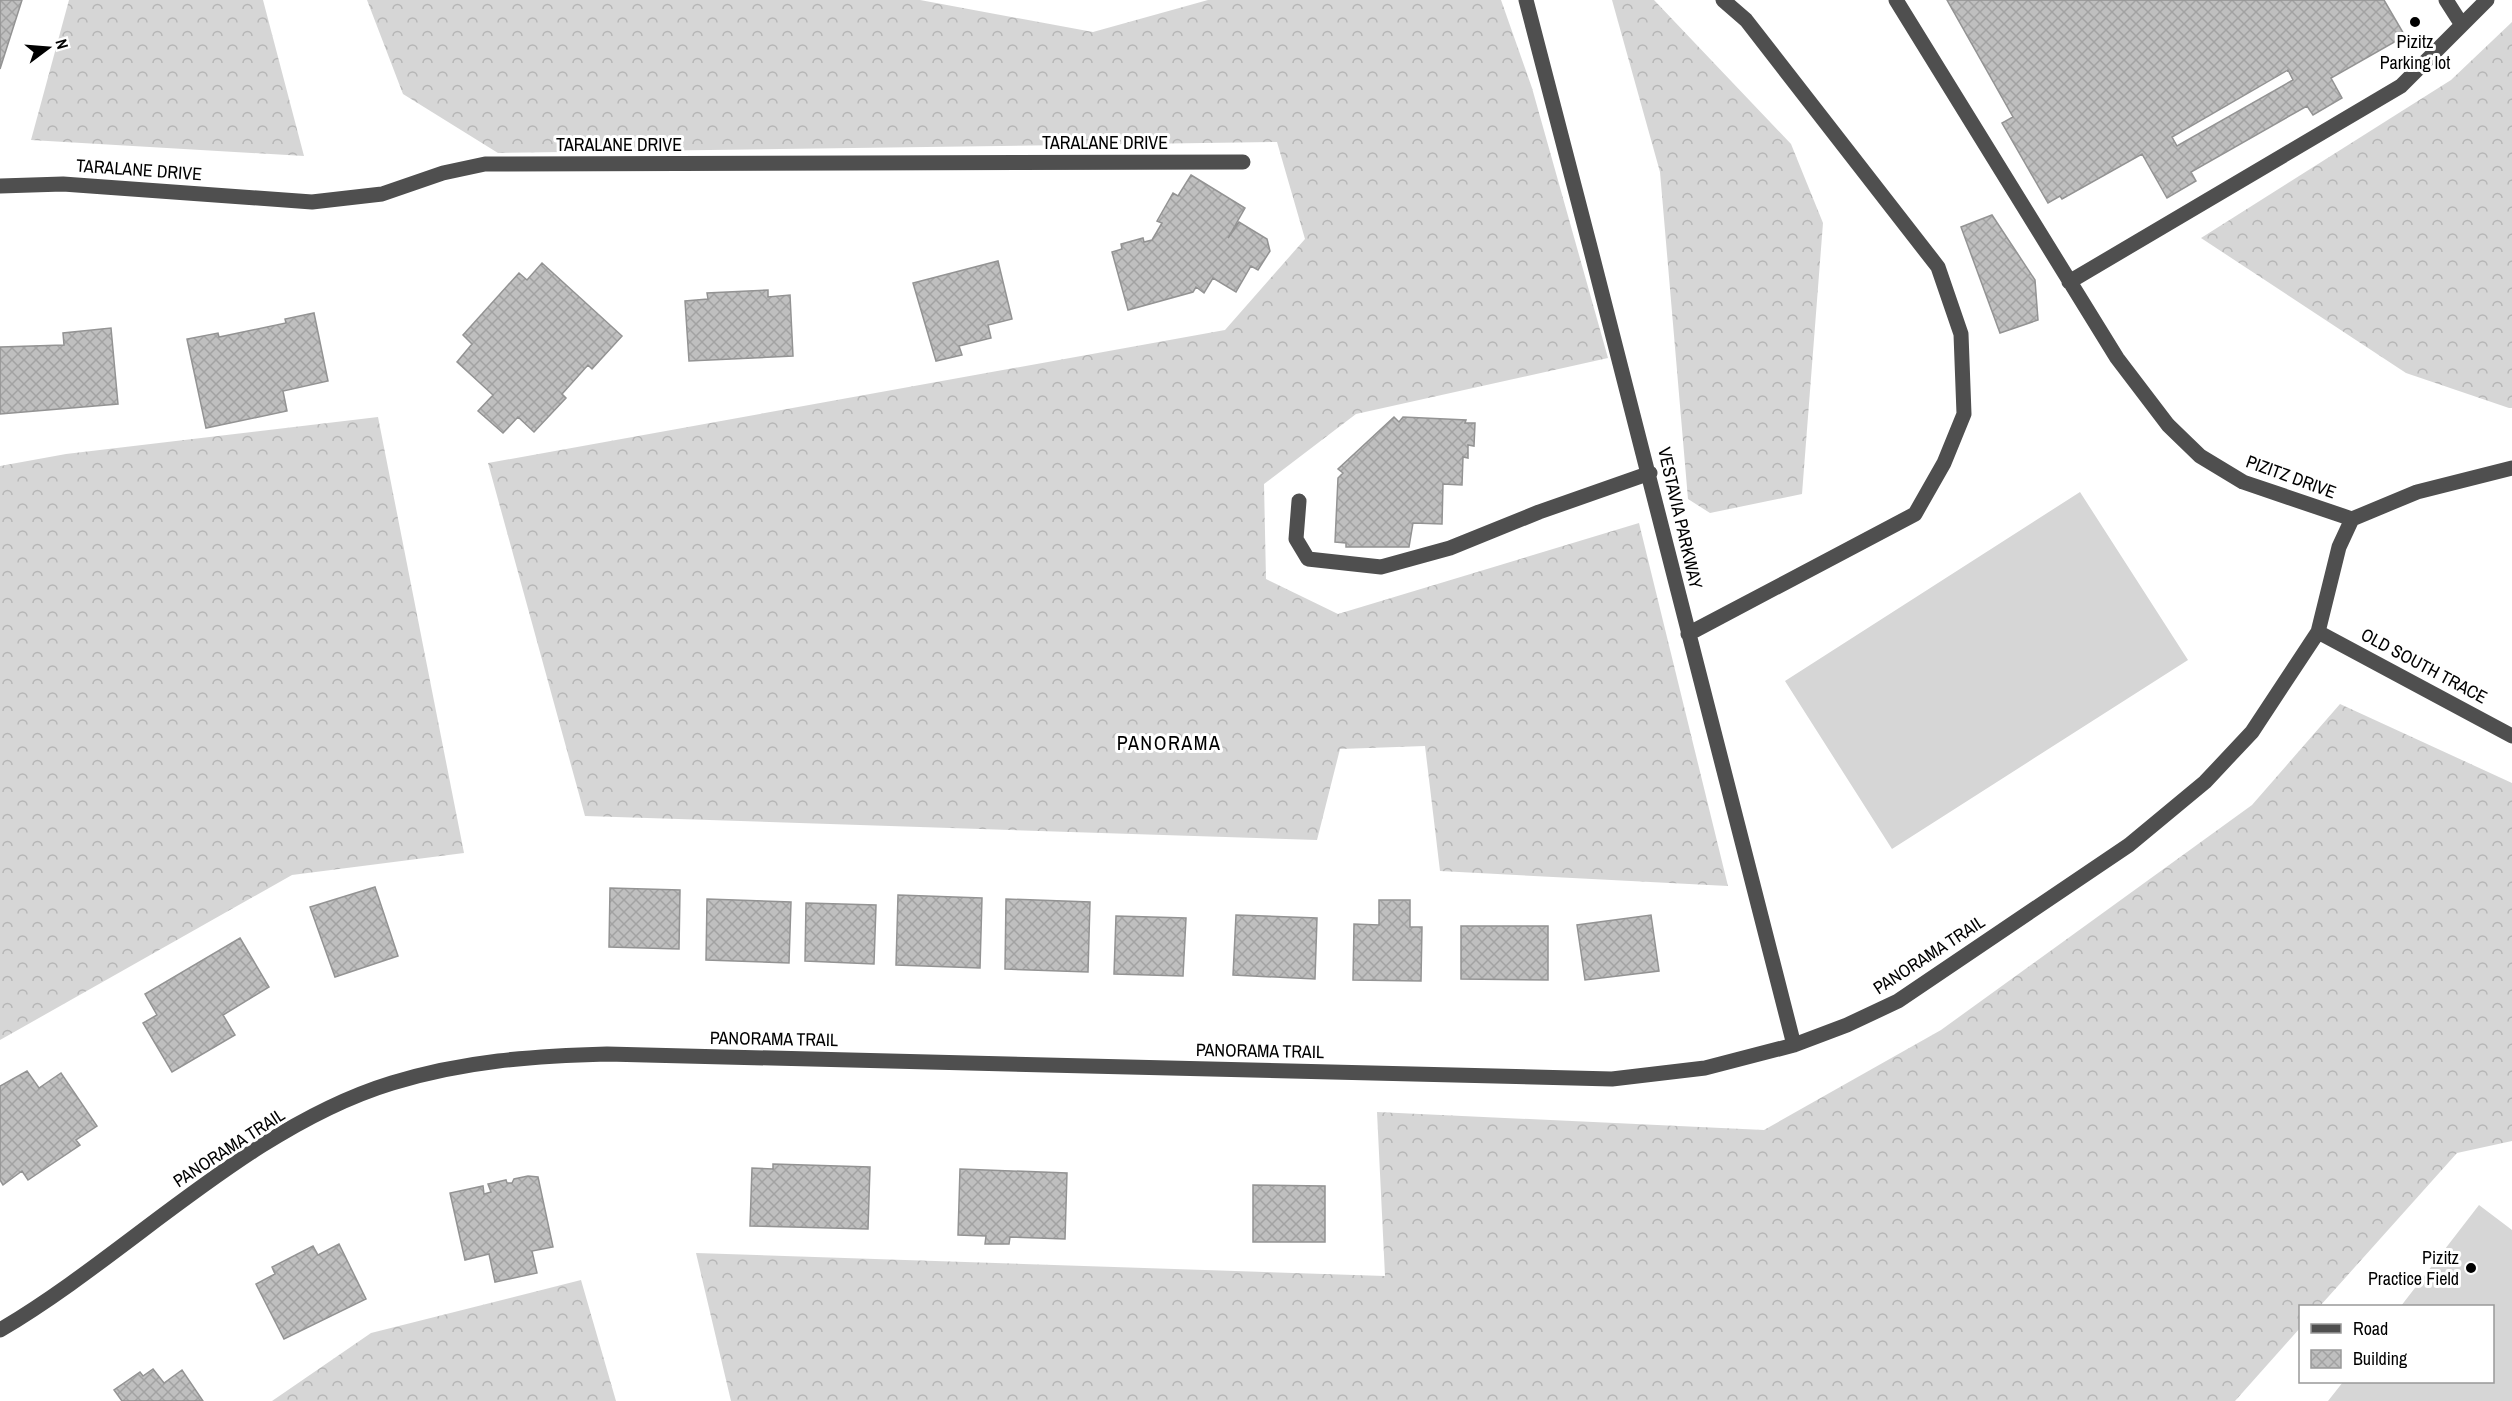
<svg xmlns="http://www.w3.org/2000/svg" width="2512" height="1401" viewBox="0 0 2512 1401" font-family="'Archivo Narrow',sans-serif">
  <style>
    .forest { fill: url(#forest-crowns) }
    .pitch { fill: #d6d6d6 }
    .building { fill: url(#building-cross-hatch); stroke: #939393; stroke-width: 1.5; fill-rule: evenodd }
    .lines { fill: none; stroke-linecap: round; stroke-linejoin: round }
    .minor { stroke: #4f4f4f; stroke-width: 15 }
    .poi-dot { fill: #000; stroke: #fff; stroke-width: 2 }
    .labels { text-anchor: middle; stroke-width: 6; stroke-linejoin: round; paint-order: stroke }
    .poi-label { font-size: 18px; fill: #000; stroke: #fff }
    .street-label { font-size: 18px; fill: #000; stroke: #fff }
    .neighbourhood-label { font-size: 20px; letter-spacing: 1.5px; fill: #000; stroke: #fff }
  </style>
  <defs>
    <pattern id="forest-crowns" width="20" height="18" patternUnits="userSpaceOnUse" patternTransform="scale(1.5)"><rect width="20" height="18" fill="#d6d6d6"/><path d="M2 6a3 3 0 1 1 6 0M12 15a3 3 0 1 1 6 0" fill="none" stroke="#b6b6b6"/></pattern>
    <pattern id="building-cross-hatch" width="8" height="8" patternUnits="userSpaceOnUse" patternTransform="scale(1.5)"><rect width="8" height="8" fill="#bfbfbf"/><path d="M0 0l8 8M0 8l8-8" fill="none" stroke="#a2a2a2"/></pattern>
  </defs>
  <rect width="100%" height="100%" fill="#fff"/>
  <!-- forest -->
  <path class="forest" d="M69,0H263L304,156L31,140Z
    M367,0H920L1093,32L1208,0H1501L1532,88L1608,358L1356,414L1264,484L1266,579L1338,614L1639,523L1728,886L1440,871L1425,746L1340,749L1317,840L585,816L488,463L1225,330L1305,239L1277,142L498,153L403,94Z
    M1612,0H1654L1791,144L1823,223L1802,494L1710,513L1688,499L1660,172Z
    M2512,22V408H2509L2406,373L2201,238L2451,80Z
    M378,417L464,853L292,875L0,1040V466L66,454Z
    M2340,704L2512,783V1141L2457,1153L2320,1306H2300V1328L2235,1401H731L696,1253L1385,1276L1377,1112L1764,1130L1941,1030L2252,805Z
    M581,1280L616,1401H272L371,1333Z"/>
  <!-- pitch -->
  <path class="pitch" d="M2080,492L2188,660L1892,849L1785,681Z
    M2479,1205L2512,1230V1401H2328L2343,1382H2492V1306H2401Z"/>
  <!-- building -->
  <path class="building" d="M0,0H22L0,69Z
    M1947,0H2384L2405,36L2331,78L2342,98L2313,115L2307,106L2191,172L2196,181L2167,198L2142,154L2062,199L2060,196L2048,203L2002,123L2013,117ZM2288,70L2293,80L2177,146L2172,137Z
    M1191,175L1245,208L1228,238L1239,222L1267,239L1270,251L1258,270L1251,266L1236,292L1213,278L1204,293L1196,287L1193,292L1128,310L1112,252L1122,249L1121,244L1143,238L1144,242L1152,240L1162,223L1157,221L1173,193L1178,196Z
    M1992,215L2035,280L2038,320L2000,333L1961,227Z
    M998,261L1012,319L988,325L991,338L959,346L962,355L936,361L913,283Z
    M542,263L622,336L592,369L588,365L562,394L566,398L534,432L518,417L503,433L478,411L493,395L457,362L472,344L463,335L519,273L527,280Z
    M768,290V297L790,295L793,356L689,361L685,301L708,299L707,293Z
    M314,313L328,381L283,391L287,411L206,428L187,339L218,333L219,337L286,323L285,319Z
    M111,328L118,404L0,414V347L64,345L63,333Z
    M1394,417L1399,422L1403,417L1466,420L1465,423H1475L1474,446L1468,445V458L1463,457L1462,485L1443,484L1442,524L1413,523L1409,547H1346V543L1335,542L1338,478L1343,473L1338,469Z
    M375,887L398,956L335,977L310,907Z
    M610,888L680,890L679,949L609,947Z
    M898,895L982,898L980,968L896,965Z
    M707,899L791,902L789,963L706,960Z
    M1006,899L1090,902L1088,972L1005,969Z
    M1379,900H1410V927H1422L1421,981L1353,980L1354,924L1379,925Z
    M806,903L876,905L874,964L805,961Z
    M1236,915L1317,918L1315,979L1233,975Z
    M1651,915L1659,971L1585,980L1577,925Z
    M1116,916L1186,918L1183,976L1114,974Z
    M1461,926H1548V980L1461,979Z
    M240,938L269,987L223,1015L235,1035L172,1072L143,1023L157,1015L145,994Z
    M27,1071L39,1088L61,1073L97,1126L76,1140L80,1145L28,1180L22,1171L3,1185L0,1180V1086Z
    M773,1164L870,1167L868,1229L750,1226L752,1168L773,1169Z
    M960,1169L1067,1173L1065,1239L1010,1237L1009,1244H985L986,1236L958,1235Z
    M528,1176L538,1177L553,1247L532,1251L537,1273L495,1282L489,1254L465,1260L450,1193L483,1186L484,1194L491,1192L488,1184L506,1180L507,1183H512L514,1179Z
    M1253,1185L1325,1186V1242H1253Z
    M339,1244L366,1299L284,1339L256,1284L275,1274L272,1267L313,1246L318,1255Z
    M153,1369L164,1383L182,1370L203,1401H122L114,1390L140,1372L143,1376Z"/>
  <g class="lines">
    <!-- minor -->
    <path class="minor" d="M1526,0C1617,348 1705,697 1794,1045
      M1896,0L2117,358L2168,425L2200,456L2243,482L2352,519L2417,492L2512,468
      M2446,0L2462,25
      M0,186L63,184L312,202L382,194L443,173L485,164L1243,162
      M2069,282L2401,86L2487,0
      M1299,501L1296,539L1308,559L1381,567L1450,548L1539,512L1650,473
      M2318,632L2512,736
      M1688,634L1915,514L1944,463L1964,414L1961,334L1938,267L1746,20L1723,0
      M0,1330C128,1255 248,1127 392,1083C464,1061 532,1056 607,1054L1612,1079L1705,1068L1794,1045L1847,1025L1898,1001L2129,845L2205,782L2252,732L2318,632L2339,547L2352,519"/>
  </g>
  <!-- markers -->
  <g class="poi-dot">
    <circle cx="2415" cy="22" r="6"/>
    <circle cx="2471" cy="1268" r="6"/>
  </g>
  <g class="labels">
    <!-- poi labels -->
    <g class="poi-label">
      <text x="2415" y="48">Pizitz<tspan x="2415" dy="21">Parking lot</tspan></text>
      <text x="2459" y="1264" text-anchor="end">Pizitz<tspan x="2459" dy="21">Practice Field</tspan></text>
    </g>
    <!-- street labels -->
    <g class="street-label">
      <text x="1105" y="149">TARALANE DRIVE</text>
      <text x="619" y="151">TARALANE DRIVE</text>
      <text transform="translate(139 170) rotate(4)" y="6">TARALANE DRIVE</text>
      <text transform="translate(2291 477) rotate(20)" y="6">PIZITZ DRIVE</text>
      <text transform="translate(1680 518) rotate(77)" y="6">VESTAVIA PARKWAY</text>
      <text transform="translate(2424 666) rotate(28)" y="6">OLD SOUTH TRACE</text>
      <text transform="translate(1929 955) rotate(-33)" y="6">PANORAMA TRAIL</text>
      <text transform="translate(774 1039) rotate(1)" y="6">PANORAMA TRAIL</text>
      <text transform="translate(1260 1051) rotate(1)" y="6">PANORAMA TRAIL</text>
      <text transform="translate(229 1148) rotate(-33)" y="6">PANORAMA TRAIL</text>
    </g>
    <!-- neighbourhood labels -->
    <g class="neighbourhood-label">
      <text x="1169" y="750">PANORAMA</text>
    </g>
  </g>
  <!-- legend -->
  <rect x="2299" y="1305" width="195" height="78" fill="#ffffff" stroke="#999999" stroke-width="1.5"/>
  <rect x="2311" y="1324" width="30" height="9" fill="#4f4f4f" stroke="#999999" stroke-width="1.5"/>
  <text x="2353" y="1335" font-size="18" fill="#000000">Road</text>
  <rect x="2311" y="1350" width="30" height="18" fill="url(#building-cross-hatch)" stroke="#999999" stroke-width="1.5"/>
  <text x="2353" y="1365" font-size="18" fill="#000000">Building</text>
  <!-- north arrow -->
  <g transform="translate(48 48) rotate(74)" stroke="#ffffff" stroke-width="4.5" paint-order="stroke">
  <path d="M0-4.5L10 22L0 15L-10 22Z" fill="#000000"/>
  <text y="-9" font-size="16" font-weight="bold" text-anchor="middle" fill="#000000">N</text>
  </g>
</svg>
